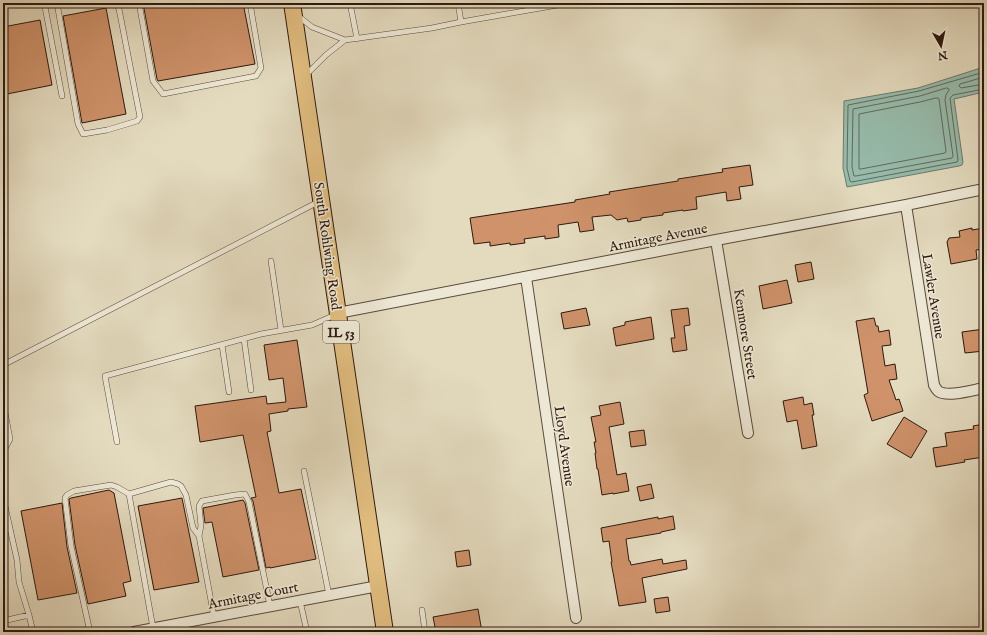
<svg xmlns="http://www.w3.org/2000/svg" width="987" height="635" viewBox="0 0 987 635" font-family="'IM FELL English',serif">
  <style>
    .water { fill: #97bcac; stroke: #6d7b6d }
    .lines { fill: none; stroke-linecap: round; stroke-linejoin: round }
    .shore { stroke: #626a5e; stroke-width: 1 }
    .building { fill: #cf926a; stroke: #2d190f }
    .lane-casing { stroke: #5b4a3b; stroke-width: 6 }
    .street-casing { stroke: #5b4a3b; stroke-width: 12 }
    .primary-casing { stroke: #2d190f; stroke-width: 18 }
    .lane { stroke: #ede8d5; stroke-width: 5 }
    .street { stroke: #ede8d5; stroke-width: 10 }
    .primary { stroke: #e2be80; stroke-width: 16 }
    .labels { text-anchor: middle; stroke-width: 3; stroke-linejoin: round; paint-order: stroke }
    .shield { fill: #ede8d5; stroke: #67574a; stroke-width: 1 }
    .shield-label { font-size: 13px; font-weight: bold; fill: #2d190f }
    .street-label { font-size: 14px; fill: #2d190f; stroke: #ede8d5 }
  </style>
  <rect width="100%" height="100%" fill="#e4dbbf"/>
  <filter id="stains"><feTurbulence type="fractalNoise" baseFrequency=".005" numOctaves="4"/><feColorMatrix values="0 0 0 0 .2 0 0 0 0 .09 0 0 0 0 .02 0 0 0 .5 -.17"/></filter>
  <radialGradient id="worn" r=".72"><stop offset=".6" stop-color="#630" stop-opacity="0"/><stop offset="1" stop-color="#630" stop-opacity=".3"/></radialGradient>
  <!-- water -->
  <path class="water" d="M984,67V92L954,99L963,162L962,165L959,166L847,187L843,168L844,101L918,88Z"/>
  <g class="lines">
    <!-- shore -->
    <path class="shore" d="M984,72L919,91L848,105V106L847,168L850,181L852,182L957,162L958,160L950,98L953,95L984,89
      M984,77L960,84L959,86L961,88L984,84
      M947,88L949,89V90L946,95L945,100L953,156L952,158L856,176H854L852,167L853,109L920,96Z
      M936,98H938L939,99L946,151L945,153L861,169H859V114L920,102Z"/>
  </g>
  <!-- building -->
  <path class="building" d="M143,3H243L255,64L158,81L157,79Z
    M106,8L126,114L82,123L63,16Z
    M40,20L52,85L7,94L3,71V27Z
    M750,165L753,185L739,187L741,199L727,201L726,192L696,197L697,209L683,211V210L663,213V215L641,218V220L628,222L627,218L617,220L611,215L592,217L594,230L580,232L578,222L558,225L559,237L545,239V236L524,239L525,243L510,245V243L490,246V242L474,244L470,218L575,202V200L610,194L609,192L678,181V179L723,172L722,169Z
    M972,228V230L984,228V249L976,250L977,259L951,264L947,242L949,238L960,237L959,231Z
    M811,262L814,279L798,282L795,265Z
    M787,280L792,303L763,309L759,286Z
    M586,308L590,325L564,329L561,313Z
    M688,308L690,325L684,326L687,350L673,352L671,338H675L671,310Z
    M651,317L654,339L616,346L613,328L625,325V322Z
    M874,318L876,326H878L879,332L889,330L891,345L882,346L885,366L895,364L897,379L889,380L896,400L899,399L903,411L872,421L864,395L868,393L856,321Z
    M984,329V351L965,353L962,332Z
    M297,340L307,407L288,409V411L269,414L271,431L267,432L279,493L301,489L316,559L270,568V567L266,568L253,501L251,498L256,497L243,435L200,442L195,406L266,396L267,404L286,402L283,378L269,380L264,345Z
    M803,397L804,405L812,403L814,415H812L817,446L802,449L797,420L787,422L783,401Z
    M620,402L624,424L609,427L617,475L626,473L629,491L613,494V493L602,495L598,469H597L595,453H596L594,442H596L591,417L601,415L599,406Z
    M904,417L927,431L911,458L887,444Z
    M984,424V457L964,460L965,462L936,467L933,448L947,446L945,433L974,429L973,426Z
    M644,430L646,445L631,447L629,432Z
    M651,484L654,498L640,501L637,487Z
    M109,490L114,493L131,581L123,583L126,596L88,604L75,545L69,499L71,498Z
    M182,498L199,582L154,590L138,506Z
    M243,500L245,503L259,570L223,577L212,522L205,523L203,508Z
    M62,503L67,547L77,593L38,600L21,511Z
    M673,516L675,529L661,532V533L626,539L629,561H630L631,565L662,559L663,564L686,560L687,569L642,578L646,602L619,606L614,578L611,562H612L609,541L603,542L601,528L658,517V519Z
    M469,550L471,565L457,567L455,552Z
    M668,597L670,611L656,613L654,599Z
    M478,609L482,632H436L433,617Z"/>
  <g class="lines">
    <defs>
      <path id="lane" d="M43,3L45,7L62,96
        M57,3L78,124L83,134L107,130L137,121L140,117L119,9L116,3
        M139,3L153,81L163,94L256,76L261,68L250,3
        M350,3L357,39
        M298,16L312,27L345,40
        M461,22L569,3
        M305,76L326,55L345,40L432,28L461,22L458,3
        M271,261L281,330
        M244,339L251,390
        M222,345L229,392
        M3,365L318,202
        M3,402L10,439L3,452
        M117,442L105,376L261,334L312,325L335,315
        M304,471L329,595
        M3,497L17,560L19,582L29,615
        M300,601L307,632
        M422,610L425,632
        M214,617L199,536L201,526L199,506L202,501L235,495L245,494L249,502L270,606
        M3,621L29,615L33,632
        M153,628L129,494L171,482L178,484L181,486L186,495L193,528L199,536
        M90,632L71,546L65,498L67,495L74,491L111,485L117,487L129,494"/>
      <path id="street" d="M906,205L934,385C935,387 936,389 938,391C947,398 973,390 984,388
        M716,240L748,433
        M526,277L576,618
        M338,313L716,240L906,205L984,189
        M134,632L378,586"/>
      <path id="primary" d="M292,3L385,632"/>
    </defs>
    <!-- lane casing -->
    <use href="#lane" class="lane-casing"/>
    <!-- street casing -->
    <use href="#street" class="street-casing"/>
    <!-- primary casing -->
    <use href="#primary" class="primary-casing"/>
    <!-- lane -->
    <use href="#lane" class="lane"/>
    <!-- street -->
    <use href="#street" class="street"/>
    <!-- primary -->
    <use href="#primary" class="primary"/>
  </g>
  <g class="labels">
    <!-- shield labels -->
    <rect class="shield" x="323" y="321" width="36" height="22" rx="3"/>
    <g class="shield-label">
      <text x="341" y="337">IL 53</text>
    </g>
    <!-- street labels -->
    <g class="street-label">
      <text transform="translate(658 237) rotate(-11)" y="5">Armitage Avenue</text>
      <text transform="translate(328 246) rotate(82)" y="5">South Rohlwing Road</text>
      <text transform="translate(934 296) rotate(81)" y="5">Lawler Avenue</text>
      <text transform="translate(746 334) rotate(81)" y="5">Kenmore Street</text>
      <text transform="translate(565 446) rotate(82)" y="5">Lloyd Avenue</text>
      <text transform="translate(253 595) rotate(-11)" y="5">Armitage Court</text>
    </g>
  </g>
  <!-- margin -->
  <rect width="987" height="635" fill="none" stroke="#e4dbbf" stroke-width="16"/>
  <rect x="4" y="4" width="979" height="627" fill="none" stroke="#2d190f" stroke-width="2"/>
  <rect x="8" y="8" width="971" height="619" fill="none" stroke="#2d190f"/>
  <!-- north arrow -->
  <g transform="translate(941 46) rotate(171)" stroke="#ede8d5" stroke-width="3" paint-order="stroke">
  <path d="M0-3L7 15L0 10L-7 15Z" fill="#2d190f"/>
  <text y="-6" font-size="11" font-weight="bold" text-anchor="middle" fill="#2d190f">N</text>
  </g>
  <rect width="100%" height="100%" filter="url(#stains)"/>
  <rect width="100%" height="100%" fill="url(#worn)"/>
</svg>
